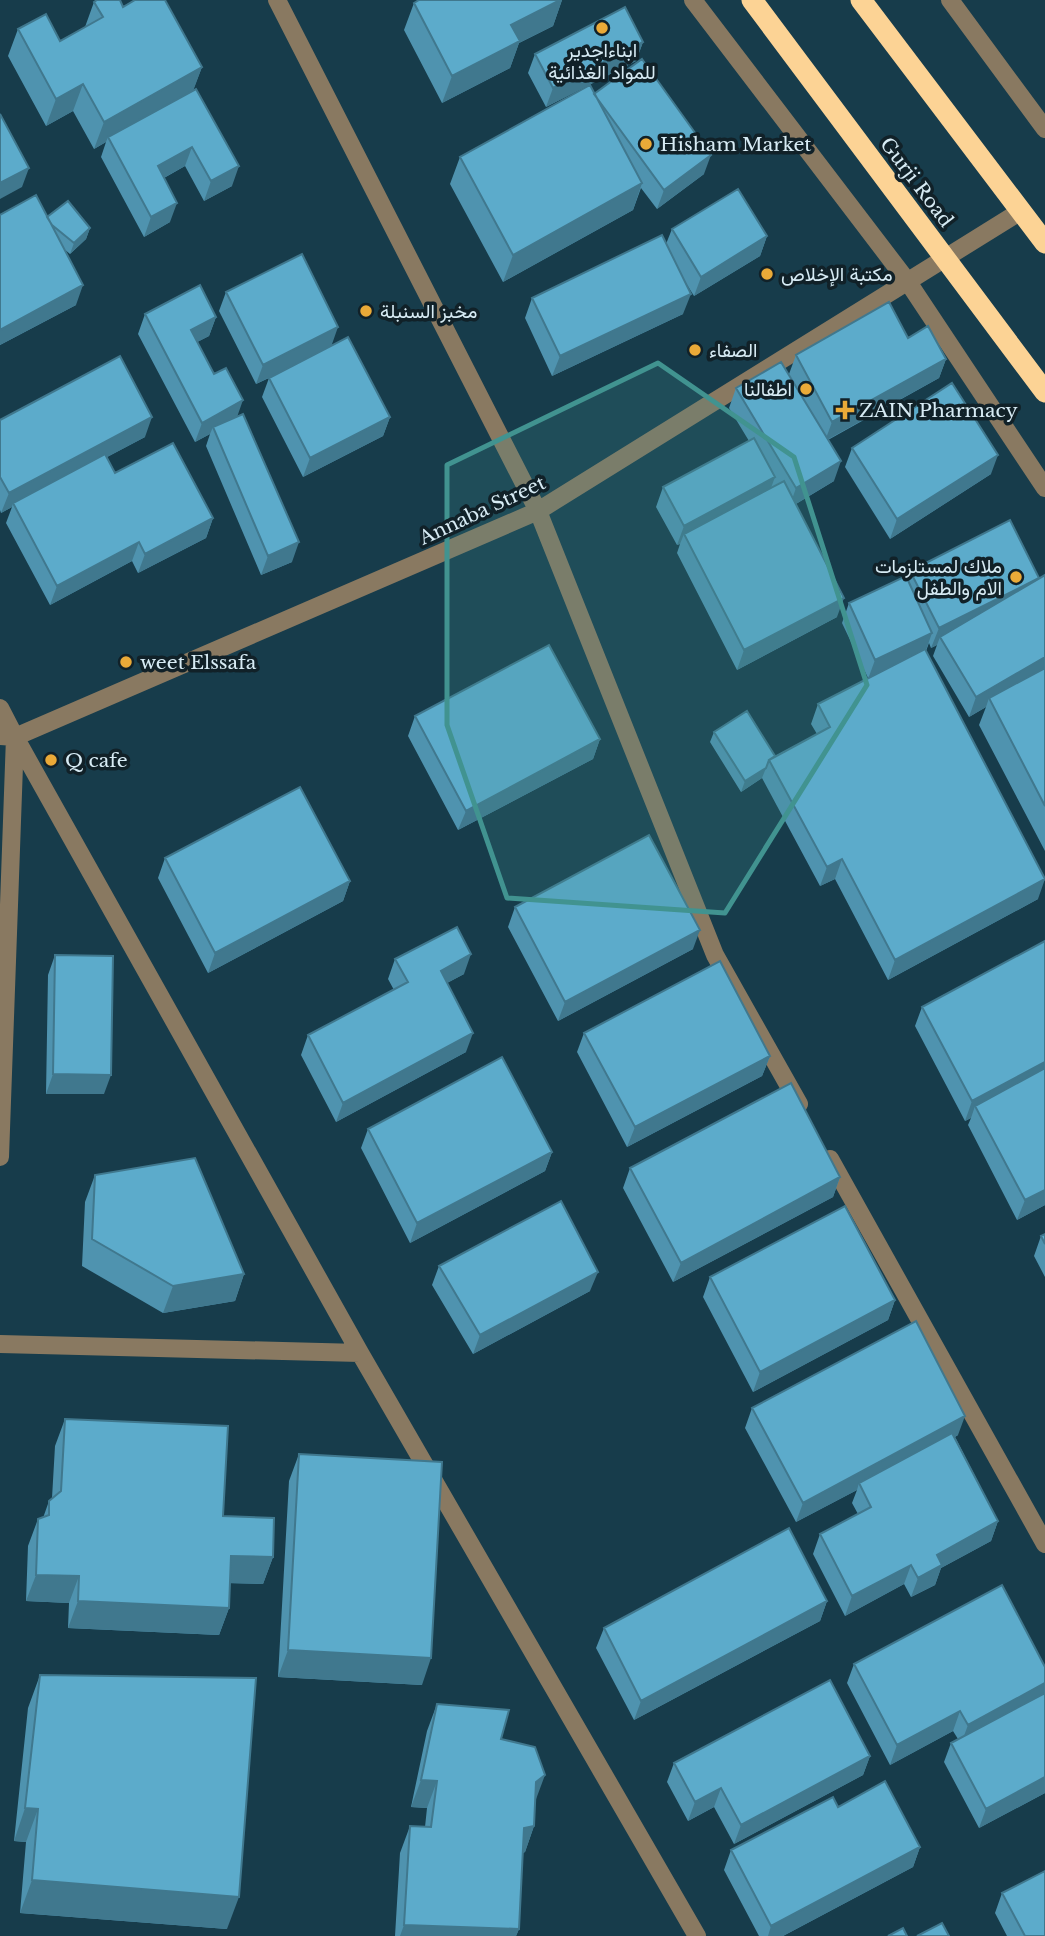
<svg xmlns="http://www.w3.org/2000/svg" width="1045" height="1936" viewBox="0 0 1045 1936" font-family="'Libre Baskerville',Vazirmatn,serif">
  <style>
    .lines { fill: none; stroke-linecap: round; stroke-linejoin: round }
    .minor { stroke: #897961; stroke-width: 18 }
    .highway { stroke: #fcd395; stroke-width: 21 }
    .wall { fill: #4f93af }
    .shaded-wall { fill: #40788e }
    .building { fill: #5cabcb; stroke: #40788e; stroke-width: 2 }
    .marked { fill: #419390; fill-opacity: 0.2; stroke: #419390; stroke-width: 5; stroke-linejoin: round }
    .poi-dot { fill: #eaaa38; stroke: #112128; stroke-width: 2.5 }
    .labels { text-anchor: middle; stroke-width: 7; stroke-linejoin: round; paint-order: stroke }
    .poi-label { font-size: 19px; fill: #d7ebf4; stroke: #112128; text-anchor: start }
    .street-label { font-size: 19px; fill: #d7ebf4; stroke: #112128 }
  </style>
  <rect width="100%" height="100%" fill="#173c4b"/>
  <g class="lines">
    <!-- minor -->
    <path class="minor" d="M277,0L538,511L715,955L799,1104
      M693,0L908,282L1045,488
      M950,0L1045,129
      M0,708L15,737L0,1157
      M0,736L15,737L538,511L1021,211
      M15,737L360,1353L697,1936
      M830,1159L1045,1544
      M0,1344L360,1353"/>
    <!-- highway -->
    <path class="highway" d="M752,0L1045,392
      M861,0L1045,243"/>
  </g>
  <!-- wall -->
  <path class="wall" d="M419,0H562L553,26L519,43L510,68L442,103L404,30L414,3Z
    M94,2L123,7L202,67L193,90L232,186L204,201L185,166L164,178L170,222L144,237L101,157L106,142L94,149L73,111L46,126L8,56L18,29L60,41L85,27Z
    M643,42L636,61L546,107L528,73L535,54Z
    M594,94L704,174L657,209L641,188L633,210L503,282L450,184L460,157Z
    M0,215L47,217L90,228L86,239L70,254L64,249L76,305L0,345Z
    M672,229L767,236L760,256L694,296L684,280L683,314L552,376L525,318L532,298L666,244Z
    M226,292L332,345L390,417L383,436L303,477L262,397L269,378L256,384L219,311Z
    M145,314L216,317L209,336L197,342L237,416L292,562L261,575L206,446L210,434L195,442L138,334Z
    M908,338L946,359L939,378L828,440L834,481L796,504L837,617L737,670L677,553L680,544L677,545L656,507L663,487L749,441L729,408L736,388L789,374L796,355Z
    M0,420L145,437L107,457L115,473L213,518L206,538L138,573L132,561L50,605L6,523L12,507L1,513L0,510Z
    M852,448L991,474L890,539L845,467Z
    M910,571L1038,579L1045,575V851L979,725L986,707L969,717L933,656L937,645L931,648L929,643L926,651L1038,899L888,980L835,879L820,886L762,778L741,792L710,742L714,732L775,756L817,734L811,724L818,704L868,678L842,623L849,603L907,578Z
    M415,716L600,739L593,759L458,830L408,736Z
    M165,858L350,881L343,901L208,973L158,878Z
    M515,907L693,949L558,1021L508,927Z
    M1045,941V1205L1017,1220L968,1125L971,1118L965,1121L915,1026L922,1007Z
    M55,955L104,1094H46L48,975Z
    M395,959L464,974L447,983L466,1052L336,1122L301,1055L308,1035L394,990L388,979Z
    M584,1033L770,1056L762,1076L627,1147L577,1052Z
    M368,1129L552,1152L545,1171L410,1243L361,1148Z
    M630,1168L840,1177L833,1197L673,1282L623,1188Z
    M95,1175L244,1274L235,1301L163,1313L82,1266L85,1202Z
    M1045,1234V1277L1034,1256L1041,1236Z
    M439,1266L590,1291L473,1354L432,1285Z
    M710,1277L895,1300L888,1320L753,1392L703,1297Z
    M752,1408L958,1435L955,1437L998,1521L991,1541L941,1568L935,1585L911,1597L904,1584L845,1616L813,1554L820,1534L858,1514L852,1503L857,1490L796,1522L745,1428Z
    M65,1419L223,1516L273,1557L263,1584L230,1583L229,1608L219,1635L68,1628L69,1603L26,1601L28,1546L38,1519L43,1518L49,1501L52,1498L55,1446Z
    M299,1454L422,1685L278,1677L289,1481Z
    M827,1601L820,1621L634,1720L596,1648L604,1628Z
    M854,1664L1045,1667V1793L979,1828L944,1762L951,1743L958,1739L953,1731L890,1765L847,1683Z
    M40,1675L227,1929L20,1913L26,1842L14,1841L28,1708Z
    M437,1704L501,1739L535,1802L534,1826L525,1852L523,1853L519,1929L516,1936H395L400,1853L410,1826L425,1827L427,1808L411,1807L427,1731Z
    M870,1756L863,1775L734,1844L714,1807L688,1821L667,1782L674,1763Z
    M838,1807L920,1847L913,1867L783,1936H759L724,1870L731,1850Z
    M1002,1893L1045,1936H1007L995,1913Z"/>
  <!-- shaded-wall -->
  <path class="shaded-wall" d="M560,0H562L553,26L519,43L510,68L442,103L452,76L511,25Z
    M643,42L636,61L546,107L553,88Z
    M202,67L192,94L108,137L106,142L94,149L104,122Z
    M83,84L73,111L46,126L56,99Z
    M192,147L185,166L151,185L158,166Z
    M711,155L704,174L657,209L664,190Z
    M239,166L232,186L204,201L211,181Z
    M29,168L22,187L0,199V183Z
    M642,183L633,210L503,282L513,255Z
    M177,203L170,222L144,237L151,217Z
    M90,228L86,239L70,254L74,243Z
    M767,236L760,256L694,296L701,277Z
    M83,285L76,305L0,345V330Z
    M691,294L683,314L552,376L560,356Z
    M216,317L209,336L184,349L191,330Z
    M338,327L331,347L256,384L263,365Z
    M946,359L939,378L825,441L832,422Z
    M243,400L236,420L213,427L210,434L195,442L202,423Z
    M152,417L145,437L15,506L13,503L12,507L1,513L9,493Z
    M390,417L383,436L303,477L310,458Z
    M998,455L991,474L890,539L897,519Z
    M841,461L834,481L789,508L796,488Z
    M775,477L768,496L684,534L680,544L677,545L684,526Z
    M213,518L206,538L138,573L145,554Z
    M139,542L132,561L50,605L57,586Z
    M299,542L292,562L261,575L268,556Z
    M1039,578L1032,597L940,637L937,645L931,648L939,628Z
    M844,598L837,617L737,670L744,650Z
    M932,633L925,653L868,679L875,660Z
    M1045,657V672L989,698L986,707L969,717L976,697Z
    M600,739L593,759L458,830L466,811Z
    M766,768L762,778L741,792L745,781Z
    M842,859L835,879L820,886L827,867Z
    M1045,879L1038,899L888,980L895,960Z
    M350,881L343,901L208,973L215,953Z
    M700,930L693,949L558,1021L565,1002Z
    M471,954L464,974L434,990L441,971Z
    M473,1033L466,1052L336,1122L343,1103Z
    M770,1056L762,1076L627,1147L635,1127Z
    M1045,1062V1078L975,1106L971,1118L965,1121L972,1101Z
    M53,1074L111,1075L104,1094H46Z
    M552,1152L545,1171L410,1243L417,1223Z
    M840,1177L833,1197L673,1282L681,1263Z
    M1045,1190V1205L1017,1220L1025,1200Z
    M598,1272L590,1291L473,1354L480,1335Z
    M244,1274L235,1301L163,1313L173,1286Z
    M895,1300L888,1320L753,1392L760,1372Z
    M965,1416L958,1435L861,1487L859,1483L857,1490L796,1522L803,1503Z
    M998,1521L991,1541L941,1568L935,1585L911,1597L918,1578L937,1555Z
    M231,1556L273,1557L263,1584L221,1583Z
    M911,1565L904,1584L845,1616L852,1596Z
    M36,1575L79,1576L69,1603L26,1601Z
    M78,1601L229,1608L219,1635L68,1628Z
    M827,1601L820,1621L634,1720L641,1701Z
    M288,1650L431,1658L422,1685L278,1677Z
    M1045,1683V1698L961,1744L968,1725Z
    M960,1711L953,1731L890,1765L897,1745Z
    M870,1756L863,1775L734,1844L741,1825Z
    M545,1775L535,1802L536,1782Z
    M1045,1777V1793L979,1828L986,1809Z
    M421,1780L437,1781L427,1808L411,1807Z
    M721,1788L714,1807L688,1821L695,1802Z
    M25,1808L38,1809L26,1842L14,1841Z
    M534,1826L525,1852L515,1855L524,1828Z
    M920,1847L913,1867L783,1936H768L771,1926Z
    M32,1880L239,1897L227,1929L20,1913Z
    M404,1925L519,1929L516,1936H400Z"/>
  <!-- building -->
  <path class="building" d="M97,0H120L123,7L135,0H165L202,67L104,122L83,84L56,99L18,29L46,14L60,41L103,17L94,2Z
    M419,0H560L511,25L520,41L452,76L414,3Z
    M625,7L643,42L553,88L535,54Z
    M642,59L711,155L664,190L594,94Z
    M590,85L642,183L513,255L460,157Z
    M196,89L239,166L211,181L192,147L158,166L177,203L151,217L108,137Z
    M0,114L29,168L0,183Z
    M738,189L767,236L701,277L672,229Z
    M36,195L83,285L0,330V215Z
    M68,201L90,228L74,243L52,225L47,217Z
    M662,235L691,294L560,356L532,298Z
    M302,254L338,327L263,365L226,292Z
    M200,285L216,317L191,330L214,374L226,368L243,400L202,423L145,314Z
    M889,302L908,338L928,326L946,359L832,422L796,355Z
    M348,337L390,417L310,458L269,378Z
    M120,356L152,417L9,493L0,477V420Z
    M781,362L841,461L796,488L736,388Z
    M952,383L998,455L897,519L852,448Z
    M243,414L299,542L268,556L213,427Z
    M754,438L775,477L684,526L663,487Z
    M173,443L213,518L145,554L139,542L57,586L13,503L105,454L115,473Z
    M784,481L844,598L744,650L684,534Z
    M1010,520L1039,578L939,628L910,571Z
    M1045,575V657L976,697L940,637Z
    M906,576L932,633L875,660L849,603Z
    M549,645L600,739L466,811L415,716Z
    M925,649L1045,879L895,960L842,859L827,867L769,760L830,727L818,704Z
    M1045,668V806L989,698Z
    M747,711L775,756L769,760L766,768L745,781L714,732Z
    M300,787L350,881L215,953L165,858Z
    M649,835L700,930L565,1002L515,907Z
    M457,927L471,954L441,971L473,1033L343,1103L308,1035L408,982L395,959Z
    M1045,941V1062L972,1101L922,1007Z
    M55,955L113,956L111,1075L53,1074Z
    M720,961L770,1056L635,1127L584,1033Z
    M502,1057L552,1152L417,1223L368,1129Z
    M1045,1068V1190L1025,1200L975,1106Z
    M791,1083L840,1177L681,1263L630,1168Z
    M195,1158L244,1274L173,1286L92,1239L95,1175Z
    M561,1201L598,1272L480,1335L439,1266Z
    M845,1206L895,1300L760,1372L710,1277Z
    M1045,1234V1244L1041,1236Z
    M916,1321L965,1416L803,1503L752,1408Z
    M65,1419L228,1426L223,1516L274,1518L273,1557L231,1556L229,1608L78,1601L79,1576L36,1575L38,1519L49,1515V1501L61,1491Z
    M952,1433L998,1521L937,1555L942,1565L918,1578L911,1565L852,1596L820,1534L871,1507L859,1483Z
    M299,1454L442,1462L431,1658L288,1650Z
    M789,1528L827,1601L641,1701L604,1628Z
    M1002,1585L1045,1667V1683L968,1725L960,1711L897,1745L854,1664Z
    M40,1675L256,1678L239,1897L32,1880L38,1809L25,1808Z
    M830,1680L870,1756L741,1825L721,1788L695,1802L674,1763Z
    M1045,1693V1777L986,1809L951,1743Z
    M437,1704L509,1710L501,1739L535,1747L545,1775L536,1782L534,1826L524,1828L519,1929L404,1925L410,1826L431,1827L437,1781L421,1780Z
    M885,1781L920,1847L771,1926L731,1850L833,1797L838,1807Z
    M1045,1871V1936H1025L1002,1893Z
    M942,1923L949,1936H917Z
    M903,1928L907,1936H888Z"/>
  <!-- marked area -->
  <path class="marked" d="M658,363L794,457L867,685L725,913L507,898L447,725V465Z"/>
  <!-- markers -->
  <g class="poi-dot">
    <circle cx="602" cy="28" r="7"/>
    <circle cx="646" cy="144" r="7"/>
    <circle cx="767" cy="274" r="7"/>
    <circle cx="366" cy="311" r="7"/>
    <circle cx="695" cy="350" r="7"/>
    <circle cx="806" cy="389" r="7"/>
    <path d="M841.5 399.5h7v7h7v7h-7v7h-7v-7h-7v-7h7z"/>
    <circle cx="1016" cy="577" r="7"/>
    <circle cx="126" cy="662" r="7"/>
    <circle cx="51" cy="760" r="7"/>
  </g>
  <g class="labels">
    <!-- poi labels -->
    <g class="poi-label">
      <text x="602" y="57" text-anchor="middle">ابناءاجدير<tspan x="602" dy="22">للمواد الغذائية</tspan></text>
      <text x="660" y="151">Hisham Market</text>
      <text x="781" y="281">مكتبة الإخلاص</text>
      <text x="380" y="318">مخبز السنبلة</text>
      <text x="709" y="357">الصفاء</text>
      <text x="792" y="396" text-anchor="end">اطفالنا</text>
      <text x="859" y="417">ZAIN Pharmacy</text>
      <text x="1002" y="573" text-anchor="end">ملاك لمستلزمات<tspan x="1002" dy="22">الام والطفل</tspan></text>
      <text x="140" y="669">weet Elssafa</text>
      <text x="65" y="767">Q cafe</text>
    </g>
    <!-- street labels -->
    <g class="street-label">
      <text transform="translate(917 182) rotate(53)" y="7">Gurji Road</text>
      <text transform="translate(482 510) rotate(-25)" y="7">Annaba Street</text>
    </g>
  </g>
</svg>
